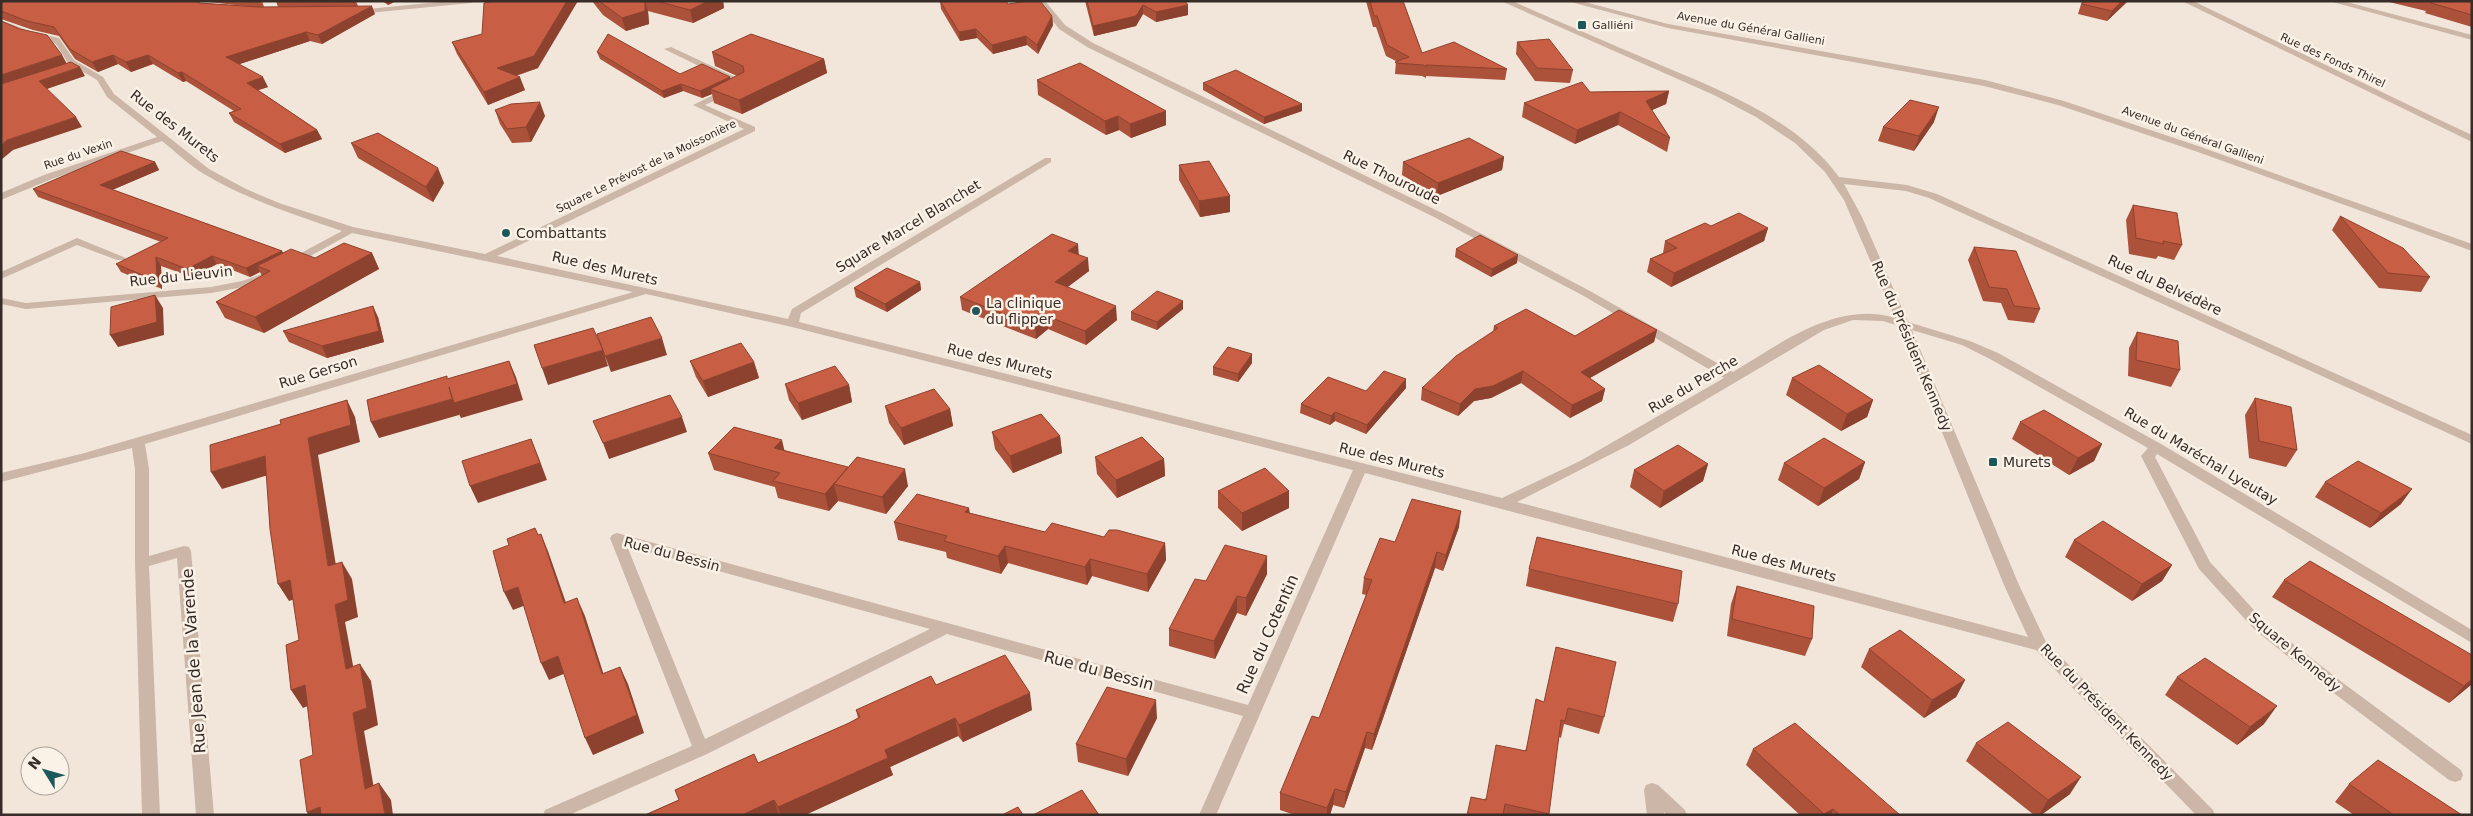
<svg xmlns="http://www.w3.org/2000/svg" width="2473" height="816" viewBox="0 0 2473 816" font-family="'DejaVu Sans',sans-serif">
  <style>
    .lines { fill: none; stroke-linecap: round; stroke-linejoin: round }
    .minor { fill: #cbb6a7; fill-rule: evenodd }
    .tertiary { fill: #cbb6a7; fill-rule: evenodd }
    .wall { fill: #ac513a }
    .shaded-wall { fill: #8c422f }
    .building { fill: #c85e43; stroke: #8c422f }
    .poi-dot { fill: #1c5759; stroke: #faf1e7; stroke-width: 2 }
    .labels { text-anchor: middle; stroke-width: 5; stroke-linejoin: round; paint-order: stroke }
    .far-poi-label { font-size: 11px; fill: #372c27; stroke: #faf1e7; text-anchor: start }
    .far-street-label { font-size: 11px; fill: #372c27; stroke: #faf1e7 }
    .street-label { font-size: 14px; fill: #372c27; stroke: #faf1e7 }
    .poi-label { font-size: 14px; fill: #372c27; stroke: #faf1e7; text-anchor: start }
    .near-street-label { font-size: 16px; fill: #372c27; stroke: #faf1e7 }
  </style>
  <rect width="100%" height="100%" fill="#f2e6db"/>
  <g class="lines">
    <!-- minor -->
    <path class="minor" d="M448,1H475L471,3L358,14L354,12L358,10Z
      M1037,1H1045L1065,25L1093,43L1442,213L1590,291L1733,372C1780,344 1837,300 1895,318L1844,200L1825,172L1795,143L1756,117L1714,95L1501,1H1512C1558,21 1604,41 1649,60C1716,89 1794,116 1839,177L1907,185L1937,194L2472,435V444L1929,198L1906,191L1844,184L1862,217L1908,322L1970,341L1998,353L2161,444L2472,630V643L2157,454L2155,457L2210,562L2264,621L2343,683L2461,770L2463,775L2461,780L2455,782L2449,780L2331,691L2254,629L2199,569L2141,456L2148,448L1990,359L1962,345L1912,330L2019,585L2046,642L2213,810L2215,815H2196L2036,650L1365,473L1216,815H1199L1243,716L947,634L707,754L569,815H543L545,810L692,746L610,538L612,535L617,533L1248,705L1353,470L792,327L646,294L145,444L149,469V556L184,546L189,547L191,551L214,815H196L177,558L149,566L160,815H142L135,563V469L132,448L1,482V473L81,454L633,292L352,233L296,264H288L287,262L288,260L342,231C295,215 248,200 204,174C189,165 176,152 162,141L52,179L1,200V193L44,175L157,137L107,97L97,80L68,63L56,44L50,41L26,36L1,25V20L32,32L59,38L74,60L103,77L114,94L209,169L246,189L279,203L353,227L485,254L744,129L693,105L736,84L664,49L671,47L746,82V86L705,105L755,127V131L497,256L788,319L792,309L1045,158H1051V162L801,313L799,322L1502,498L1580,461L1724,378L1582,295L1434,217L1087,47L1059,29ZM1853,320L1883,321L1899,326L2004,585L2028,637L1517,502L1629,445L1824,330ZM627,546L930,629L705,739Z
      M2182,1H2193L2440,120L2472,135V142Z
      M2329,1H2343L2472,35V40Z
      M77,238L126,258L125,260H117L77,245L1,279V272Z
      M268,272L272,273L274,275L272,277L249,286L211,293L26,309L1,304V298L26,303L211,287L242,281Z
      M1652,783L1658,785L1685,810L1687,815H1667L1664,812V815H1647L1644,790L1646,785Z"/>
    <!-- tertiary -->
    <path class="tertiary" d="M1567,1H1581L1668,24L1985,80L2064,101L2201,147L2472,244V251L2195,151L2058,105L1984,86L1668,28Z"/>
  </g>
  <!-- wall -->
  <path class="wall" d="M1,1L200,3L244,6L200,1H262L264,7H278L276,1H356L358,6L375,14L322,44L310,41L239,64L268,87L258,90L317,130L322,139L285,153L234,122L229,113L234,111L186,81L183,82L153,64L131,72L118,64L98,72L75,59L59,36L33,30L1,19Z
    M382,1H396L388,5Z
    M592,1H723L724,8L693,23L648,11L649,24L626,31L603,15Z
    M940,1H1006L1008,4L1052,16L1053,25L1038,54L1027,45L993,54L977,38L960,41L941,9Z
    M1085,1H1185L1188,15L1156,22L1143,14L1136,26L1094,36Z
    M1366,1H1403L1422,53L1507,69L1505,80L1426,76V78L1422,76L1395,74L1396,61L1386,56L1376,27H1373Z
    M2082,1H2128L2107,21L2078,14Z
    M2385,1H2472V27L2425,13L2426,11Z
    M452,42L538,68L516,76L525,90L488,105L457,54Z
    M1517,42L1573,70L1570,83L1535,81L1516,54Z
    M597,52L680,74L730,79L737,76L715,66L712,52L824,59L827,73L742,114L714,103L712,94L702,98L683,91L664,98L600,59Z
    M1037,80L1166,111V125L1131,138L1119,130L1106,135L1038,95Z
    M1203,83L1302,111L1264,124L1203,90Z
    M1669,91L1666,104L1652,110L1670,138L1667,152L1618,125L1575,144L1522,117L1524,103L1590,92Z
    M495,110L545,116L531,142L512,143L500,124Z
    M1934,122L1914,151L1878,141L1883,127Z
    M351,143L444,183L433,202L358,158Z
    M1504,157L1502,170L1437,196L1402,175L1403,162Z
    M155,162L159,170L112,190L282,251L283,253L315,258L372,253L379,269L264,333L225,318L216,302L262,276L260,272L250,277L217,264L192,277L161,266L162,289L121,272L116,264L161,242L38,197L33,189Z
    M1179,165L1230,196V212L1200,217L1179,180Z
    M2133,205L2182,245L2174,260L2158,256L2156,259L2129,254L2126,220Z
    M2340,216L2430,277L2421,292L2379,288L2332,230Z
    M1711,226L1768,228L1764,241L1671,287L1647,272L1650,259L1663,253L1665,241Z
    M1974,247L2040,309L2034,323L2008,320L2001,303L1983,301L1968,260Z
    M1456,249L1517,263L1491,277L1455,257Z
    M1079,255L1089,271L1067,287L1117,320L1086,345L1048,329L1036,339L962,310L960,297Z
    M920,282L921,290L887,312L856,297L854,288Z
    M1183,301V309L1157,330L1131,320V312Z
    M378,317L384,342L327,358L289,342L283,331Z
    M1494,326L1575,336L1657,330L1654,342L1590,378L1605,389L1602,401L1570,418L1521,383L1491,398L1474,401L1458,416L1421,400L1422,388L1493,332Z
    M2137,332L2180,370L2171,387L2128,376L2129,348Z
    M1252,354V363L1238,382L1213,375V367Z
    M690,361L754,362L759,378L708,397L696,377Z
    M1792,378L1873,400L1867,417L1841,431L1786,395Z
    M1406,379V388L1366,434L1335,421L1330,425L1300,413L1301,404L1366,391Z
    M785,384L849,385L852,402L802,420L789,400Z
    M2255,398L2297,450L2286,467L2249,458L2245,415Z
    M885,406L950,409L953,426L904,445L889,423Z
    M2020,422L2102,444L2094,461L2069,475L2012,439Z
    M992,432L1060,436L1062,453L1013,473L995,449Z
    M784,450L908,486L886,514L838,501L829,511L778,498L775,487L714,470L708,453Z
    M1095,457L1164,459L1165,476L1117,498L1097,474Z
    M1865,462L1859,479L1818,506L1778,480L1784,463Z
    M1708,464L1703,481L1660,508L1630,487L1634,470Z
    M2325,482L2401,504L2370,528L2315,497Z
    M1218,491H1289V508L1242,531L1218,508Z
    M970,513L1045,532L1165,543L1166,560L1148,592L1092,576L1087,585L1008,563L1001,574L947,558L946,552L898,540L894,522Z
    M1459,527L1443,571L1435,568L1372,750L1365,748L1344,808L1333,805L1330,815H1295L1280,810V793L1319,718L1366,595L1362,594L1364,578L1395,542Z
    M2074,540L2172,565L2162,581L2132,601L2065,557Z
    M1529,569L1678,604L1673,622L1526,586Z
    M1267,574L1246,616L1237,613L1215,659L1169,646V629L1206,581Z
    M2284,580L2472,684L2449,703L2272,597Z
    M1737,586L1812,639L1805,656L1727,636L1731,604Z
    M1869,649L1965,680L1956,697L1924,718L1861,667Z
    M2177,677L2264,724L2237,745L2165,695Z
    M936,685L1032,710L963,742L958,736L890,767L893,775L805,815H645L849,723L858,718L856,710Z
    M1544,702L1604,717L1599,734L1564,724L1561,738L1559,737L1548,815H1467L1485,799L1525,751Z
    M1157,718L1128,776L1078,762L1076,744Z
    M1976,743L2070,794L2041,815H2034L1966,761Z
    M1753,749L1900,815H1800L1746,765Z
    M2349,784L2462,815H2354L2335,802Z"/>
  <!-- shaded-wall -->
  <path class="shaded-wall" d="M387,1H396L388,5Z
    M567,1H578L538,68L502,80L497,68Z
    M645,1L648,11L649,24L626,31L622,18Z
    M708,1H723L724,8L693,23L690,10Z
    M2122,1H2128L2107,21L2112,11Z
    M1143,5V14L1136,26L1094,36L1093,26Z
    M1188,5V15L1156,22V12Z
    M372,6L375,14L322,44L318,35Z
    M1052,16L1053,25L1038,54L1037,45Z
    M976,29L977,38L960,41L959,32Z
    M306,32L310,41L231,67L226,57Z
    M1026,36L1027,45L993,54L992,45Z
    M62,55L67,64L1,86V75Z
    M113,55L118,64L98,72L92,62Z
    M148,55L153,64L131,72L126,62Z
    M824,59L827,73L742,114L739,100Z
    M80,67L85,76L44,90L39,81Z
    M182,72L186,81L183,82L178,73Z
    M263,77L268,87L252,92L247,83Z
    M520,77L525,90L488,105L484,92Z
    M730,77L732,84L710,89L712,94L702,98L700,91Z
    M681,84L683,91L664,98L662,91Z
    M1669,91L1666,104L1643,114L1646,101Z
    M540,102L545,116L531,142L526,127Z
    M1302,104V111L1264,124V117Z
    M1939,107L1934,122L1914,151L1919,136Z
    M1166,111V125L1131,138L1130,124Z
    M1620,112L1618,125L1575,144L1577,130Z
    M1118,116L1119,130L1106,135L1105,121Z
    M76,117L82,127L13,150L1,160V145L7,140Z
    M317,130L322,139L285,153L280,144Z
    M1504,157L1502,170L1437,196L1438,183Z
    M155,162L159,170L105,193L100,185Z
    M438,168L444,183L433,202L426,187Z
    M1230,196V212L1200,217L1199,201Z
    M1768,228L1764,241L1671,287L1674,273Z
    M1078,244L1079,257L1068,251Z
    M282,251L286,259L257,266L260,272L250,277L246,268Z
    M372,253L379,269L264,333L255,317Z
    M1518,255L1517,263L1491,277L1492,269Z
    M212,256L217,264L192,277L187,269Z
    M156,257L161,266L162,289L157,281Z
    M1088,258L1089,271L1056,296L1055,282Z
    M920,282L921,290L887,312L885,304Z
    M155,295L163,308L164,335L118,347L110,335Z
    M1183,301V309L1157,330V322Z
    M373,306L378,317L384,342L327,358L322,346Z
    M1116,306L1117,320L1086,345L1085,331Z
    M1047,316L1048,329L1036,339L1035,326Z
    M1657,330L1654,342L1579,384L1581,372Z
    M662,338L667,355L611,372L605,356Z
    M603,350L608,366L548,385L542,368Z
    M1252,354V363L1238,382V374Z
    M509,361L516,377L523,400L461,418L459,414V415L379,438L371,422L452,399Z
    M754,362L759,378L708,397L703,381Z
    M1523,371L1521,383L1491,398L1474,401L1458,416L1460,404L1475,389Z
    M1406,379V388L1366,434L1367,425Z
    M849,385L852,402L802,420L798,403Z
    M1605,389L1602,401L1570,418L1572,405Z
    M347,400L355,417L360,442L318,455L339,584L328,566L308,438Z
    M1873,400L1867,417L1841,431L1847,414Z
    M950,409L953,426L904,445L901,428Z
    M1335,412V421L1330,425L1331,416Z
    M682,417L687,432L609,459L603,443Z
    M1060,436L1062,453L1013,473L1010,456Z
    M531,439L538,456L547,480L478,503L470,486Z
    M782,440L786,457L774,448Z
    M2102,444L2094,461L2069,475L2078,458Z
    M265,456L275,473L222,489L211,472Z
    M1164,459L1165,476L1117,498L1116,480Z
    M1865,462L1859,479L1818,506L1824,488Z
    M1708,464L1703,481L1660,508L1664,491Z
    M848,467L834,484L838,501L829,511L825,494Z
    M905,469L908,486L886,514L882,497Z
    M2412,489L2401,504L2370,528L2381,513Z
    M1289,491V508L1242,531V513Z
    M969,508L972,525L965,512Z
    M1461,511L1459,527L1443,571L1446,555Z
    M541,534L548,551L572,620L564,603Z
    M1165,543L1166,560L1148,592L1147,574Z
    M1005,546L1008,563L1001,574L998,556Z
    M1437,552L1435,568L1372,750L1374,734Z
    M1267,556V574L1246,616V598Z
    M1090,559L1092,576L1087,585L1085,567Z
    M342,562L352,579L358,617L345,622L357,687L346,669L335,605Z
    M2172,565L2162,581L2132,601L2142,584Z
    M290,580L301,597L289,601L278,584Z
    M518,587L526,605L513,610L504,592Z
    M1237,596V613L1215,659L1214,641Z
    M577,598L585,616L609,691L602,674Z
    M558,656L566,673L549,680L541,663Z
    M360,664L371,681L378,725L364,731L377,806L365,789L353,713Z
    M620,667L628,684L644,733L593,755L585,738Z
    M2472,679V684L2449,703L2464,686Z
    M1965,680L1956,697L1924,718L1932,700Z
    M305,685L317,702L303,708L291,690Z
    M1030,693L1032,710L963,742L959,725Z
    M1156,700L1157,718L1128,776L1126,759Z
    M2277,706L2264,724L2237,745L2250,727Z
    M955,718L958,736L890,767L893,775L805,815H780L778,807L885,750Z
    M1367,732L1365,748L1344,808L1346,792Z
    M2081,777L2070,794L2041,815H2039L2048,800Z
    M379,783L391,800L393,815H385Z
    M1335,789L1333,805L1330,815H1327V808Z
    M774,800L779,815H742Z
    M320,807L326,815H308L307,812Z
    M1833,809L1831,815H1824V814Z"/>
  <!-- building -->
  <path class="building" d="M1,1H196L200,3L258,7L372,6L318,35L306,32L226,57L263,77L247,83L317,130L280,144L229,113L241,109L182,72L178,73L148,55L126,62L113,55L92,62L70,49L54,27L27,21L1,11Z
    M494,1H567L534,56L497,68L520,77L484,92L452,42L482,34L484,3Z
    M599,1H645V11L622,18Z
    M656,1H708L690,10Z
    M940,1H1006L1008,4L1028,1H1040L1052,16L1037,45L1026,36L992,45L976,29L959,32Z
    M1087,1H1185L1188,5L1156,12L1143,5L1136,16L1093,26Z
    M1370,1H1403L1422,53L1454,42L1507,69L1426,65L1427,67L1423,65L1396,63L1395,62L1409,57L1387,45L1377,16H1374Z
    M2084,1H2122L2112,11L2082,4Z
    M2432,1H2472V15L2431,3Z
    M1,21L20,29L47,35L62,55L1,75Z
    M608,34L680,74L702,64L730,77L700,91L681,84L662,91L597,52Z
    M751,34L824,59L739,100L710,89L744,72L743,66L712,52Z
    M1549,39L1573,70L1537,68L1517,42Z
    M71,62L80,67L39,81L76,117L7,140L1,145V84Z
    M1080,63L1166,111L1130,124L1118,116L1105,121L1037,80Z
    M1236,70L1302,104L1264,117L1203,83Z
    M1582,82L1590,92L1669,91L1646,101L1670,138L1620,112L1577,130L1524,103Z
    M1910,100L1939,107L1919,136L1883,127Z
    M540,102L526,127L507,129L495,110L511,104Z
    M378,133L438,168L426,187L351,143Z
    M1469,138L1504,157L1438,183L1403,162Z
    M121,151L155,162L100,185L282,251L246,268L212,256L187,269L156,257L157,281L116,264L168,238L33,189Z
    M1209,161L1230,196L1199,201L1179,165Z
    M2133,205L2177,213L2182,245L2163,241L2164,244L2136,238Z
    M1739,213L1768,228L1674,273L1650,259L1677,248L1665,241L1705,223L1711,226Z
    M2340,216L2403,248L2430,277L2388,273Z
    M1052,234L1078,244L1068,251L1088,258L1055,282L1116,306L1085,331L1047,316L1035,326L960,297Z
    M1480,235L1518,255L1492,269L1456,249Z
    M344,243L372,253L255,317L216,302L270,271L257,266L291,249L315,258Z
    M1974,247L2016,251L2040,309L2014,306L2007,289L1989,287Z
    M887,268L920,282L885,304L854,288Z
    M1157,291L1183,301L1157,322L1131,312Z
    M155,295L157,322L110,335L111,307Z
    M373,306L379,331L322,346L283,331Z
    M1526,309L1575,336L1619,310L1657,330L1581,372L1605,389L1572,405L1523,371L1493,386L1475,389L1460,404L1422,388L1456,356L1498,328L1494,326Z
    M651,317L662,338L605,356L597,334Z
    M593,328L603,350L542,368L534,345Z
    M2137,332L2178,341L2180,370L2136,360Z
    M741,343L754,362L703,381L690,361Z
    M1228,347L1252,354L1238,374L1213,367Z
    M509,361L517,384L454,403L449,387L452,399L371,422L367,400L447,376V379Z
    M1819,365L1873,400L1847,414L1792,378Z
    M835,366L849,385L798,403L785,384Z
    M1384,371L1406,379L1367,425L1335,412L1331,416L1301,404L1328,377L1366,391Z
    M934,389L950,409L901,428L885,406Z
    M670,395L682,417L603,443L593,421Z
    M2255,398L2291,407L2297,450L2259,441Z
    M347,400L351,425L308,438L328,566L342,562L348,600L335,605L346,669L360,664L367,708L353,713L365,789L379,783L385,815H321L320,807L307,812L300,760L313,755L305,685L291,690L286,645L299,640L290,580L278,584L270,529L265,456L211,472L210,445L281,424L280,420Z
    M2044,410L2102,444L2078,458L2020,422Z
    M1041,414L1060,436L1010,456L992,432Z
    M734,427L782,440L774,448L848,467L825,494L773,481L780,473L708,453Z
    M1142,437L1164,459L1116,480L1095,457Z
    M1824,438L1865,462L1824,488L1784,463Z
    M531,439L540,463L470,486L462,461Z
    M1678,445L1708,464L1664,491L1634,470Z
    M857,457L905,469L882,497L834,484Z
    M2358,461L2412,489L2381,513L2325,482Z
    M1265,468L1289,491L1242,513L1218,491Z
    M917,494L969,508L965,512L1045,532L1052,523L1104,537L1109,530H1117L1165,543L1147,574L1090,559L1085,567L1005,546L998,556L944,541L947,536L894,522Z
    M1412,499L1461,511L1446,555L1437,552L1374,734L1367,732L1346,792L1335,789L1327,808L1280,793L1312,716L1319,718L1372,580L1364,578L1380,538L1395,542Z
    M2103,521L2172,565L2142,584L2074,540Z
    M535,528L538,535L541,534L564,603L577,598L602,674L620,667L637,715L585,738L558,656L541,663L518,587L504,592L493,551L509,545L507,539Z
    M1537,537L1682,571L1678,604L1529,569Z
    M1225,545L1267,556L1246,598L1237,596L1214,641L1169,629L1195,579L1206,581Z
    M2310,561L2472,655V679L2464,686L2284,580Z
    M1737,586L1814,606L1812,639L1732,619Z
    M1900,630L1965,680L1932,700L1869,649Z
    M1556,647L1616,662L1604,717L1568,708L1565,721L1561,720L1549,814L1505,804L1503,815H1467L1471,797L1486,800L1496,745L1526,751L1536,699L1544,702Z
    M1005,655L1030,693L959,725L955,718L885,750L888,758L778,807L774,800L742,815H645L679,800L675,790L754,754L758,763L849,723L860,717L856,710L931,676L936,685Z
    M2205,658L2277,706L2250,727L2177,677Z
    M1107,687L1156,700L1126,759L1076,744Z
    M2008,722L2081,777L2048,800L1976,743Z
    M1795,723L1900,815H1840L1833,809L1824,814L1753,749Z
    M2378,760L2462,815H2394L2349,784Z
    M1082,790L1099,815H1033Z
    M1018,807L1023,815H1002Z"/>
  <!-- markers -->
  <g class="poi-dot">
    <rect x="1577" y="20" width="10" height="10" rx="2.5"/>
    <circle cx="506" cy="233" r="5"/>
    <circle cx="976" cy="311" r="5"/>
    <rect x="1988" y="457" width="10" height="10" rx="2.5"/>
  </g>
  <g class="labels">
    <!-- far-poi labels -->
    <g class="far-poi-label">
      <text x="1592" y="29">Galliéni</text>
    </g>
    <!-- far-street labels -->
    <g class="far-street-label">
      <text transform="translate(1751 28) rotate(10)" y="4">Avenue du Général Gallieni</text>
      <text transform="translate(2333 60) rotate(25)" y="4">Rue des Fonds Thirel</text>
      <text transform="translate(2193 135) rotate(20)" y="4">Avenue du Général Gallieni</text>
      <text transform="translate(78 154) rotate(-19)" y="4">Rue du Vexin</text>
      <text transform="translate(646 166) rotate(-26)" y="4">Square Le Prévost de la Moissonière</text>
    </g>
    <!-- street labels -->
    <g class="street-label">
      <text transform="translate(175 126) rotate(38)" y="5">Rue des Murets</text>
      <text transform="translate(1392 177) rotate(26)" y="5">Rue Thouroude</text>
      <text transform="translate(908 226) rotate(-31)" y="5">Square Marcel Blanchet</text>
      <text transform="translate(605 268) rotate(13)" y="5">Rue des Murets</text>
      <text transform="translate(181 276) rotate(-6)" y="5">Rue du Lieuvin</text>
      <text transform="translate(2165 285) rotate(25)" y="5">Rue du Belvédère</text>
      <text transform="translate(1912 346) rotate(67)" y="5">Rue du Président Kennedy</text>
      <text transform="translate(1000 361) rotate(14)" y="5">Rue des Murets</text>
      <text transform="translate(318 372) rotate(-17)" y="5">Rue Gerson</text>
      <text transform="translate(1693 384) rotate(-30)" y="5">Rue du Perche</text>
      <text transform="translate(2201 456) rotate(31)" y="5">Rue du Maréchal Lyeutay</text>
      <text transform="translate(1392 460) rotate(14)" y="5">Rue des Murets</text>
      <text transform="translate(672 554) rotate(15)" y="5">Rue du Bessin</text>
      <text transform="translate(1784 563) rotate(15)" y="5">Rue des Murets</text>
      <text transform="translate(2295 652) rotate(40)" y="5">Square Kennedy</text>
      <text transform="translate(2107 712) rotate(46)" y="5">Rue du Président Kennedy</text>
    </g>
    <!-- poi labels -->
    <g class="poi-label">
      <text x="516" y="238">Combattants</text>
      <text x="986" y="308">La clinique<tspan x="986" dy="16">du flipper</tspan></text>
      <text x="2003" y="467">Murets</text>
    </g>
    <!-- near-street labels -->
    <g class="near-street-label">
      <text transform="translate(1267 634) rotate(-66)" y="6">Rue du Cotentin</text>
      <text transform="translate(193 661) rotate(-94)" y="6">Rue Jean de la Varende</text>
      <text transform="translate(1099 670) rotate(15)" y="6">Rue du Bessin</text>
    </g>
  </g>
  <!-- border -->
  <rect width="2473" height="816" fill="none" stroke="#372c27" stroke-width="5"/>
  <!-- north arrow -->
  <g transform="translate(45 771) rotate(307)"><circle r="24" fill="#faf1e7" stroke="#aca29a"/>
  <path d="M0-4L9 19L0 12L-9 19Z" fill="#1c5759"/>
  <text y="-8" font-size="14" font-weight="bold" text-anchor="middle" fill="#372c27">N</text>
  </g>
</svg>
